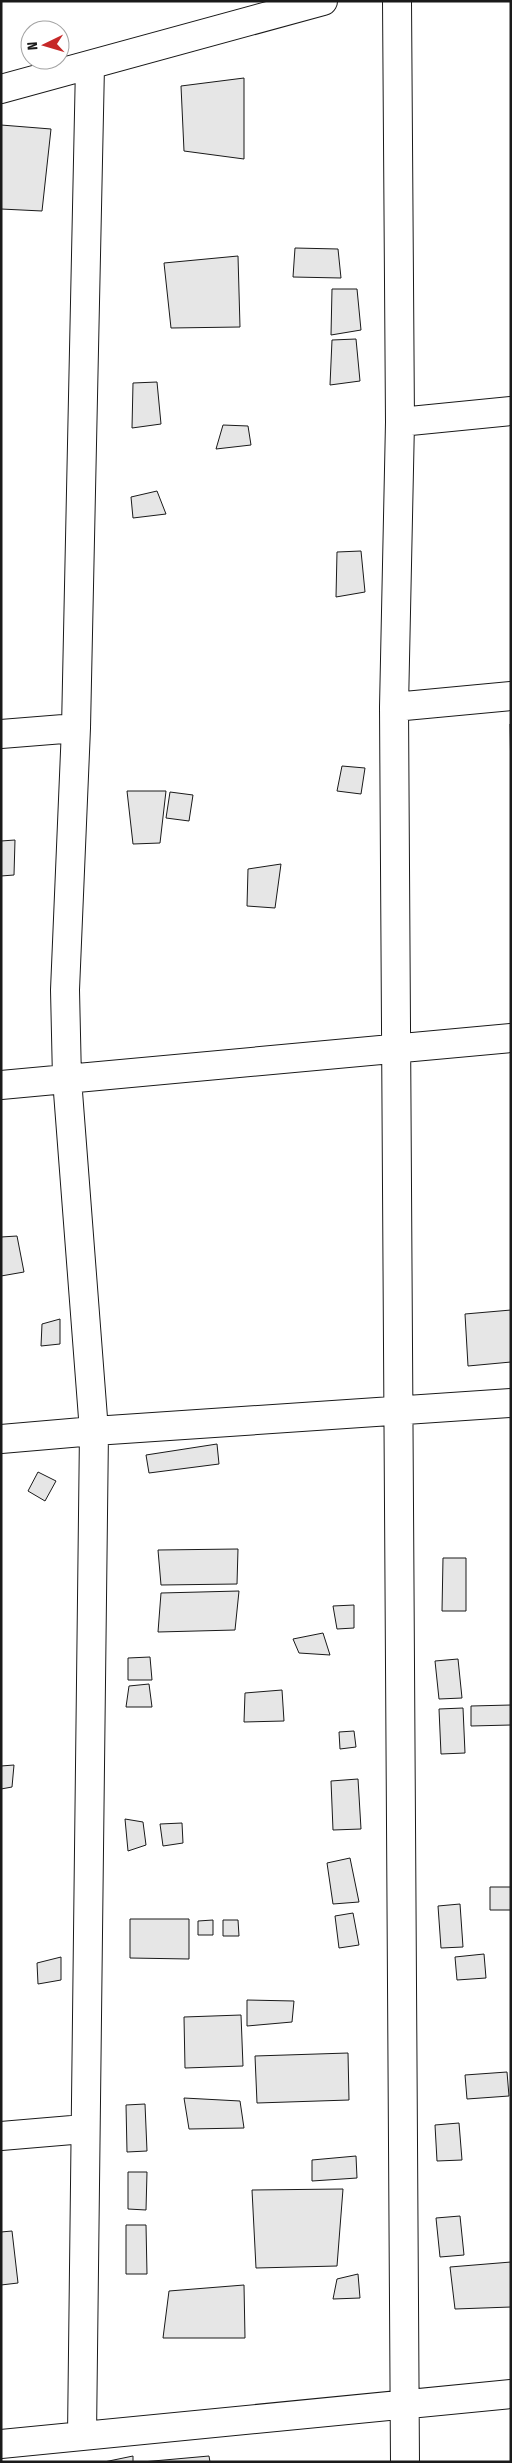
<svg xmlns="http://www.w3.org/2000/svg" width="512" height="2463" viewBox="0 0 512 2463" font-family="'Fira Sans Condensed',sans-serif">
  <style>
    .building { fill: #e6e6e6; stroke: #1a1a1a }
    .lines { fill: none; stroke-linecap: round; stroke-linejoin: round }
    .minor-casing { stroke: #1a1a1a; stroke-width: 30 }
    .minor { stroke: #fff; stroke-width: 28 }
  </style>
  <rect width="100%" height="100%" fill="#fff"/>
  <!-- building -->
  <path class="building" d="M244,78V159L184,151L181,86Z
    M1,125L51,129L42,211L1,209Z
    M295,248L338,249L341,278L293,277Z
    M238,256L240,327L171,328L164,263Z
    M332,289H357L361,330L331,335Z
    M356,339L360,381L330,385L332,340Z
    M157,382L161,424L132,428L133,383Z
    M223,425L248,426L251,445L216,449Z
    M157,491L166,514L133,518L131,497Z
    M361,551L365,592L336,597L337,552Z
    M510,724H511V778Z
    M342,766L365,768L361,794L337,791Z
    M127,791H166L160,843L133,844Z
    M170,792L193,795L189,821L166,818Z
    M15,840L14,875L1,876V841Z
    M281,864L275,908L247,906L248,869Z
    M17,1236L24,1272L1,1276V1237Z
    M511,1310V1362L468,1366L465,1314Z
    M60,1319V1344L41,1346L42,1324Z
    M217,1444L219,1464L149,1473L146,1455Z
    M38,1472L56,1481L45,1501L28,1491Z
    M238,1549L237,1584L161,1585L158,1550Z
    M443,1558H466V1611H442Z
    M239,1591L235,1630L158,1632L161,1593Z
    M354,1605V1628L337,1629L333,1606Z
    M323,1633L330,1655L299,1653L293,1639Z
    M150,1657L152,1680H128V1658Z
    M458,1659L462,1698L439,1699L435,1661Z
    M149,1684L152,1707H126L129,1686Z
    M282,1690L284,1721L244,1722L245,1693Z
    M511,1705V1725L471,1726V1706Z
    M463,1708L465,1753L441,1754L439,1709Z
    M354,1731L356,1747L340,1749L339,1732Z
    M14,1765L12,1787L1,1789V1766Z
    M358,1779L361,1829L333,1830L331,1781Z
    M125,1819L143,1822L146,1845L128,1851Z
    M182,1823L183,1843L163,1846L160,1824Z
    M350,1858L359,1902L333,1904L327,1863Z
    M490,1887H511V1910H490Z
    M460,1904L463,1947L441,1948L438,1906Z
    M353,1913L359,1945L339,1948L335,1916Z
    M130,1919H189V1959L130,1958Z
    M213,1920V1935H198V1921Z
    M223,1920H238L239,1936H223Z
    M484,1954L486,1978L457,1980L455,1957Z
    M61,1957V1980L38,1984L37,1963Z
    M247,2000L294,2001L292,2022L247,2026Z
    M241,2015L243,2066L185,2068L184,2017Z
    M348,2053L349,2100L257,2103L255,2056Z
    M507,2072L509,2096L467,2099L465,2075Z
    M184,2098L240,2101L244,2128L189,2129Z
    M145,2104L147,2151L127,2152L126,2105Z
    M459,2123L462,2160L437,2161L435,2125Z
    M356,2156L357,2178L312,2181V2160Z
    M128,2172H147L146,2210L128,2209Z
    M343,2189L337,2266L256,2268L252,2190Z
    M460,2216L464,2255L440,2257L436,2218Z
    M126,2225H146L147,2274H126Z
    M12,2231L18,2283L1,2285V2232Z
    M511,2262V2307L455,2309L450,2267Z
    M358,2274L360,2298L333,2299L337,2279Z
    M244,2285L245,2338H163L169,2291Z
    M133,2456V2462H104Z
    M209,2456L210,2462H142Z"/>
  <g class="lines">
    <defs>
      <path id="minor" d="M397,1L400,422L394,707L405,2462
        M1,89L323,1
        M400,422L511,411
        M394,707L511,696
        M1,734L76,728
        M1,1085L511,1038
        M1,1439L94,1431L511,1403
        M1,2136L84,2129
        M82,2436L94,1431L67,1079L65,990L76,728L90,66
        M1,2444L511,2394"/>
    </defs>
    <!-- minor casing -->
    <use href="#minor" class="minor-casing"/>
    <!-- minor -->
    <use href="#minor" class="minor"/>
  </g>
  <!-- border -->
  <rect width="512" height="2463" fill="none" stroke="#1a1a1a" stroke-width="5"/>
  <!-- north arrow -->
  <g transform="translate(45 45) rotate(265)"><circle r="24" fill="#ffffff" stroke="#a3a3a3"/>
  <path d="M0-4L9 19L0 12L-9 19Z" fill="#c62828"/>
  <text y="-8" font-size="14" font-weight="bold" text-anchor="middle" fill="#1a1a1a">N</text>
  </g>
</svg>
